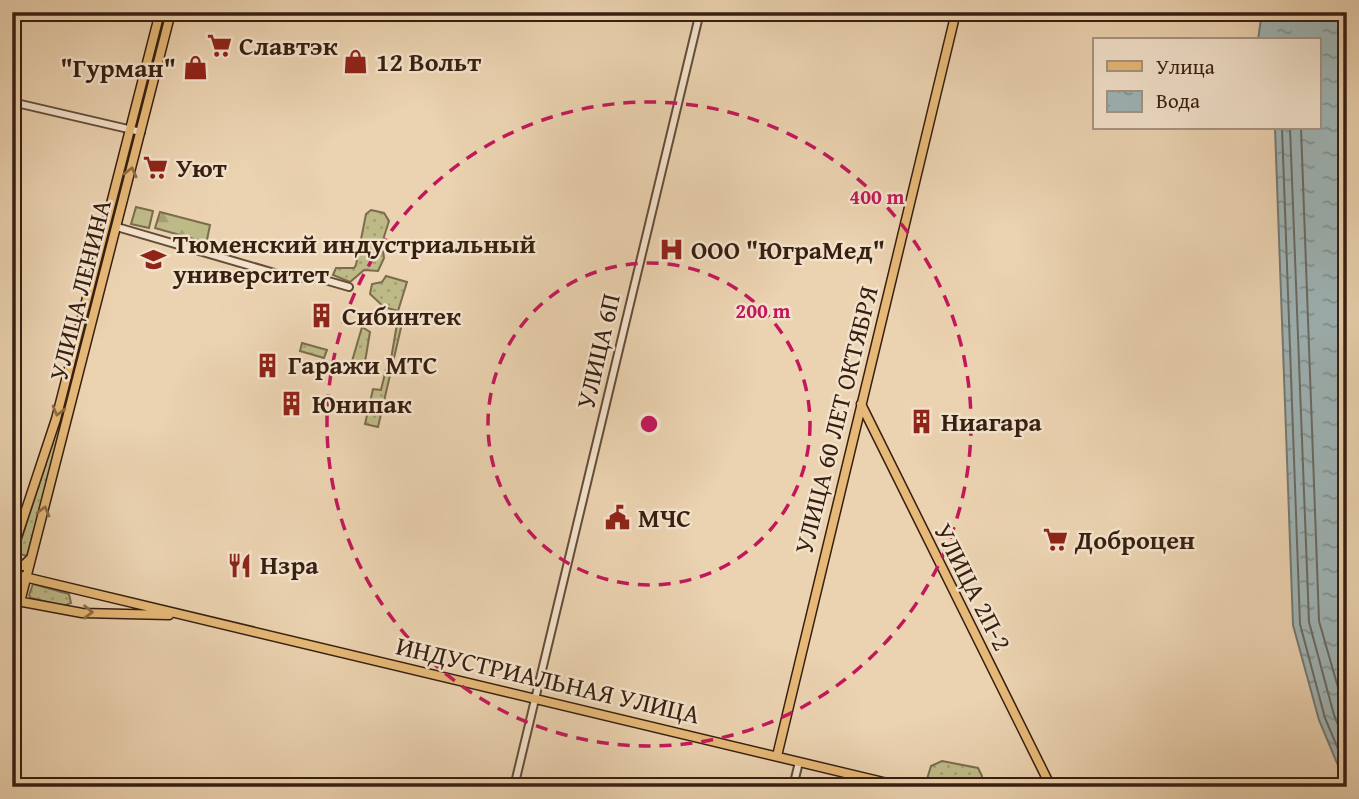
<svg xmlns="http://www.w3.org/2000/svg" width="1359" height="799" viewBox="0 0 1359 799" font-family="'Gentium Book Plus',serif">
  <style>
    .grass { fill: url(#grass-dots); stroke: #7a6c4c; stroke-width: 2 }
    .forest { fill: url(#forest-firs); stroke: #7a6c4c; stroke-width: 2 }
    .water { fill: url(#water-ripples); stroke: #757974; stroke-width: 2 }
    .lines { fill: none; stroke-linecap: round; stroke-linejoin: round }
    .shore { stroke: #6a6a64; stroke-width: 2 }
    .minor-casing { stroke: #644c38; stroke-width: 10 }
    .major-casing { stroke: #371f10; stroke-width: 11 }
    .minor { stroke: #f2e2cc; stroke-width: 6 }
    .major { stroke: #e6b978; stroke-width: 8 }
    .oneway { stroke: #8e6c44 }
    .ring { fill: none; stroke: #c2185b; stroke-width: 3.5; stroke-dasharray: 12 9 }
    .labels { text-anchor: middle; stroke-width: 5; stroke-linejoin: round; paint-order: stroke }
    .poi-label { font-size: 26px; font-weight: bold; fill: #371f10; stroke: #f2e2cc; text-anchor: start }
    .street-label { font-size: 26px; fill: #371f10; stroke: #f2e2cc }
    .centre { fill: #c2185b; stroke: #f2e2cc; stroke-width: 3.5 }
    .ring-label { font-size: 21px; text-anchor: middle; font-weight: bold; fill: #c2185b; stroke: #f2e2cc; stroke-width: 5; stroke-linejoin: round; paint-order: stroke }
  </style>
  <defs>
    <pattern id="grass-dots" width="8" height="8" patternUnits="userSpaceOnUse" patternTransform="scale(1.75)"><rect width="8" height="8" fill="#beba87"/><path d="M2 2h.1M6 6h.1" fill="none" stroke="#a49f74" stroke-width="1.8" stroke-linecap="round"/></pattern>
    <pattern id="forest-firs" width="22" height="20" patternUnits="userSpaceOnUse" patternTransform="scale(1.75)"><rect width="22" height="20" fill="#beba87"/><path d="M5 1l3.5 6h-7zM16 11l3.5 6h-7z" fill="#a49f74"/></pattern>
    <pattern id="water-ripples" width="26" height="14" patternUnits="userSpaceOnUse" patternTransform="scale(1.75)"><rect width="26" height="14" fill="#9eb5b7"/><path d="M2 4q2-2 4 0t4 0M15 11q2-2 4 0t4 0" fill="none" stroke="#829393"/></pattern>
  </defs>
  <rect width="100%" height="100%" fill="#ebd2b0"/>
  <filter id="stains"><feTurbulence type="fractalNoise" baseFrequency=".00286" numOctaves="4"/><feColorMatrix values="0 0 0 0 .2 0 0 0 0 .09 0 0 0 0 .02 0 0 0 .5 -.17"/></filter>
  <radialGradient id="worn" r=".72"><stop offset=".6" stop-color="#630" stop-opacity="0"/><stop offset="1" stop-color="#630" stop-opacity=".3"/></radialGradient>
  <!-- grass -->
  <path class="grass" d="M158,32L161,33L139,123H136Z
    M132,137L134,138L90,315L88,314Z
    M371,210L384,213L389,221L382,243L384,258L378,271L364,270L350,282L333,275L336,268H354L356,265L366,214Z
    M386,276L407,282L398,311L384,307L370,294L372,284L382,282Z
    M398,318L403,319L378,427L365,424L373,389L381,390L387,365H390Z
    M362,327L370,332L364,368H350Z
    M302,343L327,350L324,358L300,351Z
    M64,407H67L27,556L17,553Z
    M33,584L69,594L71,603L64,606L31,598L29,595Z
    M942,761L978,768L982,776L981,787H930L927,779L931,766Z"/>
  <!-- forest -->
  <path class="forest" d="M136,207L153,211L149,228L131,224Z
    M160,212L210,225L207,240L201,241L155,228Z"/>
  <!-- water -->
  <path class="water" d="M1262,12H1347V787L1319,720L1293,625L1275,128H1319V40H1258Z"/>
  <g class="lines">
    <!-- shore -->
    <path class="shore" d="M1282,128L1300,624L1325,718L1347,770
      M1290,128L1309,622L1334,715L1347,747
      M1301,128L1319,621L1347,719"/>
    <defs>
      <path id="minor" d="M12,102L141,132
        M117,227L295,279L311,276L349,287
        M514,787L700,12
        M793,787L799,762"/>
      <path id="major" d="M861,404L1051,787
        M12,552L56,419L160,12
        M12,559L23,566L31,558
        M12,574L904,787
        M12,600L82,613L169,615
        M20,602L171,12
        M777,756L956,12"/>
    </defs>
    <!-- minor casing -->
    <use href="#minor" class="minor-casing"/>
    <!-- major casing -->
    <use href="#major" class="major-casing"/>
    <!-- minor -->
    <use href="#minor" class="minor"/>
    <!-- major -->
    <use href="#major" class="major"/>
  </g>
  <!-- one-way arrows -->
  <defs><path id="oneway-chevron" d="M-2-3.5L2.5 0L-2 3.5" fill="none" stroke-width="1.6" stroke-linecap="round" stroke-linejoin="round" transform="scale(1.75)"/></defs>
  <g class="oneway">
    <use href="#oneway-chevron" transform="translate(131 172) rotate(-76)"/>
    <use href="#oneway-chevron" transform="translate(58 411) rotate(105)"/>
    <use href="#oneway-chevron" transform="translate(44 511) rotate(-75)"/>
    <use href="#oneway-chevron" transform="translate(88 612) rotate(1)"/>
  </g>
  <!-- distance rings -->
  <g class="ring">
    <circle cx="649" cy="424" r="161"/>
    <circle cx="649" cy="424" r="322"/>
  </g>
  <!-- icons -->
  <defs>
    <symbol id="supermarket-bare" viewBox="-9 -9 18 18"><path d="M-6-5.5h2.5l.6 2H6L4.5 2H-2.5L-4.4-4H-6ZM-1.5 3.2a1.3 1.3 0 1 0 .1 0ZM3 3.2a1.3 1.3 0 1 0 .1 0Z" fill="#8f2418" stroke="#f2e2cc" stroke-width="2.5" paint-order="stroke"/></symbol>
    <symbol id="shop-bare" viewBox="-9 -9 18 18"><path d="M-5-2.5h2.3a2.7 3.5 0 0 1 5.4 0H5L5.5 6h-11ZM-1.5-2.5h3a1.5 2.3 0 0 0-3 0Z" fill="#8f2418" stroke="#f2e2cc" stroke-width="2.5" paint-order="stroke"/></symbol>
    <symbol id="hospital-bare" viewBox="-9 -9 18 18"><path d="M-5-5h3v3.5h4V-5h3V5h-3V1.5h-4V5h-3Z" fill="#8f2418" stroke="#f2e2cc" stroke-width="2.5" paint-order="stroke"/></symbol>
    <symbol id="university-bare" viewBox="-9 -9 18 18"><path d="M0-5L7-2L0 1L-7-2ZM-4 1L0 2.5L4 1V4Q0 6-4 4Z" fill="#8f2418" stroke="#f2e2cc" stroke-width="2.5" paint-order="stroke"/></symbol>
    <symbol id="building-bare" viewBox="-9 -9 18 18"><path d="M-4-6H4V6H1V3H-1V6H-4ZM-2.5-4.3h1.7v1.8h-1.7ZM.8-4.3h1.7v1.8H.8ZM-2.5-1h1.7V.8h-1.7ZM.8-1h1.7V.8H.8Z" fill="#8f2418" stroke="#f2e2cc" stroke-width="2.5" paint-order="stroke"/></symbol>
    <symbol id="civic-bare" viewBox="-9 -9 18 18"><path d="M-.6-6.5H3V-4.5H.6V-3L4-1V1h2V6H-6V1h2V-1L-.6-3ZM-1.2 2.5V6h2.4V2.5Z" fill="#8f2418" stroke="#f2e2cc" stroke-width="2.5" paint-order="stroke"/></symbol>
    <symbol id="restaurant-bare" viewBox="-9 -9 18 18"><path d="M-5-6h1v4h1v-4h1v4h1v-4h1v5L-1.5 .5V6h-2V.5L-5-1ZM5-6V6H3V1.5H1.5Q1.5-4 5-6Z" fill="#8f2418" stroke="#f2e2cc" stroke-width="2.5" paint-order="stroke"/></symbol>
  </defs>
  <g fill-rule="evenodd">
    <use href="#supermarket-bare" x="202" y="28" width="35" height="35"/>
    <use href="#shop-bare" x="338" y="44" width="35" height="35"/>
    <use href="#shop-bare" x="178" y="50" width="35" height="35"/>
    <use href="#supermarket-bare" x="138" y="150" width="35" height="35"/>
    <use href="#hospital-bare" x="654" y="232" width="35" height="35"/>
    <use href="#university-bare" x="136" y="242" width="35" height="35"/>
    <use href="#building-bare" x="304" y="298" width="35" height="35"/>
    <use href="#building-bare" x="250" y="348" width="35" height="35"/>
    <use href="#building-bare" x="274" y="386" width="35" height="35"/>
    <use href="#building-bare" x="904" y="404" width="35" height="35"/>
    <use href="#civic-bare" x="600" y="500" width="35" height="35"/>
    <use href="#supermarket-bare" x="1038" y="522" width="35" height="35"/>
    <use href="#restaurant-bare" x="222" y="548" width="35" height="35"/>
  </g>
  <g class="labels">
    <!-- poi labels -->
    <g class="poi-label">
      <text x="239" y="55">Славтэк</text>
      <text x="376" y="71">12 Вольт</text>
      <text x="176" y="77" text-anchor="end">"Гурман"</text>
      <text x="176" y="177">Уют</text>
      <text x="173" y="253">Тюменский индустриальный<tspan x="173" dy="30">университет</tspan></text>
      <text x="691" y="259">ООО "ЮграМед"</text>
      <text x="342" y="325">Сибинтек</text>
      <text x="288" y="374">Гаражи МТС</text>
      <text x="312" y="413">Юнипак</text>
      <text x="941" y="431">Ниагара</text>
      <text x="638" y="527">МЧС</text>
      <text x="1075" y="549">Доброцен</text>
      <text x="260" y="574">Нзра</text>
    </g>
    <!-- street labels -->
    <g class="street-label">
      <text transform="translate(80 290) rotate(-76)" y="9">УЛИЦА ЛЕНИНА</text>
      <text transform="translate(598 351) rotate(-77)" y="9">УЛИЦА 6П</text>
      <text transform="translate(836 420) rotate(-76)" y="9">УЛИЦА 60 ЛЕТ ОКТЯБРЯ</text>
      <text transform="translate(973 587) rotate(63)" y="9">УЛИЦА 2П-2</text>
      <text transform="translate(548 680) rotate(13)" y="9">ИНДУСТРИАЛЬНАЯ УЛИЦА</text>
    </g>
  </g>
  <circle cx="649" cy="424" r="10" class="centre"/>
  <g class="ring-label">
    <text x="877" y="204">400 m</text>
    <text x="763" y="318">200 m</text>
  </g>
  <!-- margin -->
  <rect width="1359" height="799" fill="none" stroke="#ebd2b0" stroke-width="42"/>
  <rect x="14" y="14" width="1331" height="771" fill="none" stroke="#371f10" stroke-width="3.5"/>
  <rect x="21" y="21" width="1317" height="757" fill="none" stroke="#371f10" stroke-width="2"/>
  <!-- legend -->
  <rect x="1093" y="38" width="228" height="91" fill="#f2e2cc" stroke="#a79481" stroke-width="2"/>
  <rect x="1107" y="61" width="35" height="10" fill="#e6b978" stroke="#a79481" stroke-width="2"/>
  <text x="1156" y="74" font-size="21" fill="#371f10">Улица</text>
  <rect x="1107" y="91" width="35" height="21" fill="url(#water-ripples)" stroke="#a79481" stroke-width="2"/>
  <text x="1156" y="108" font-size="21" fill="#371f10">Вода</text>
  <rect width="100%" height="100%" filter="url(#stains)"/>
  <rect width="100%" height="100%" fill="url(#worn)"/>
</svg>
